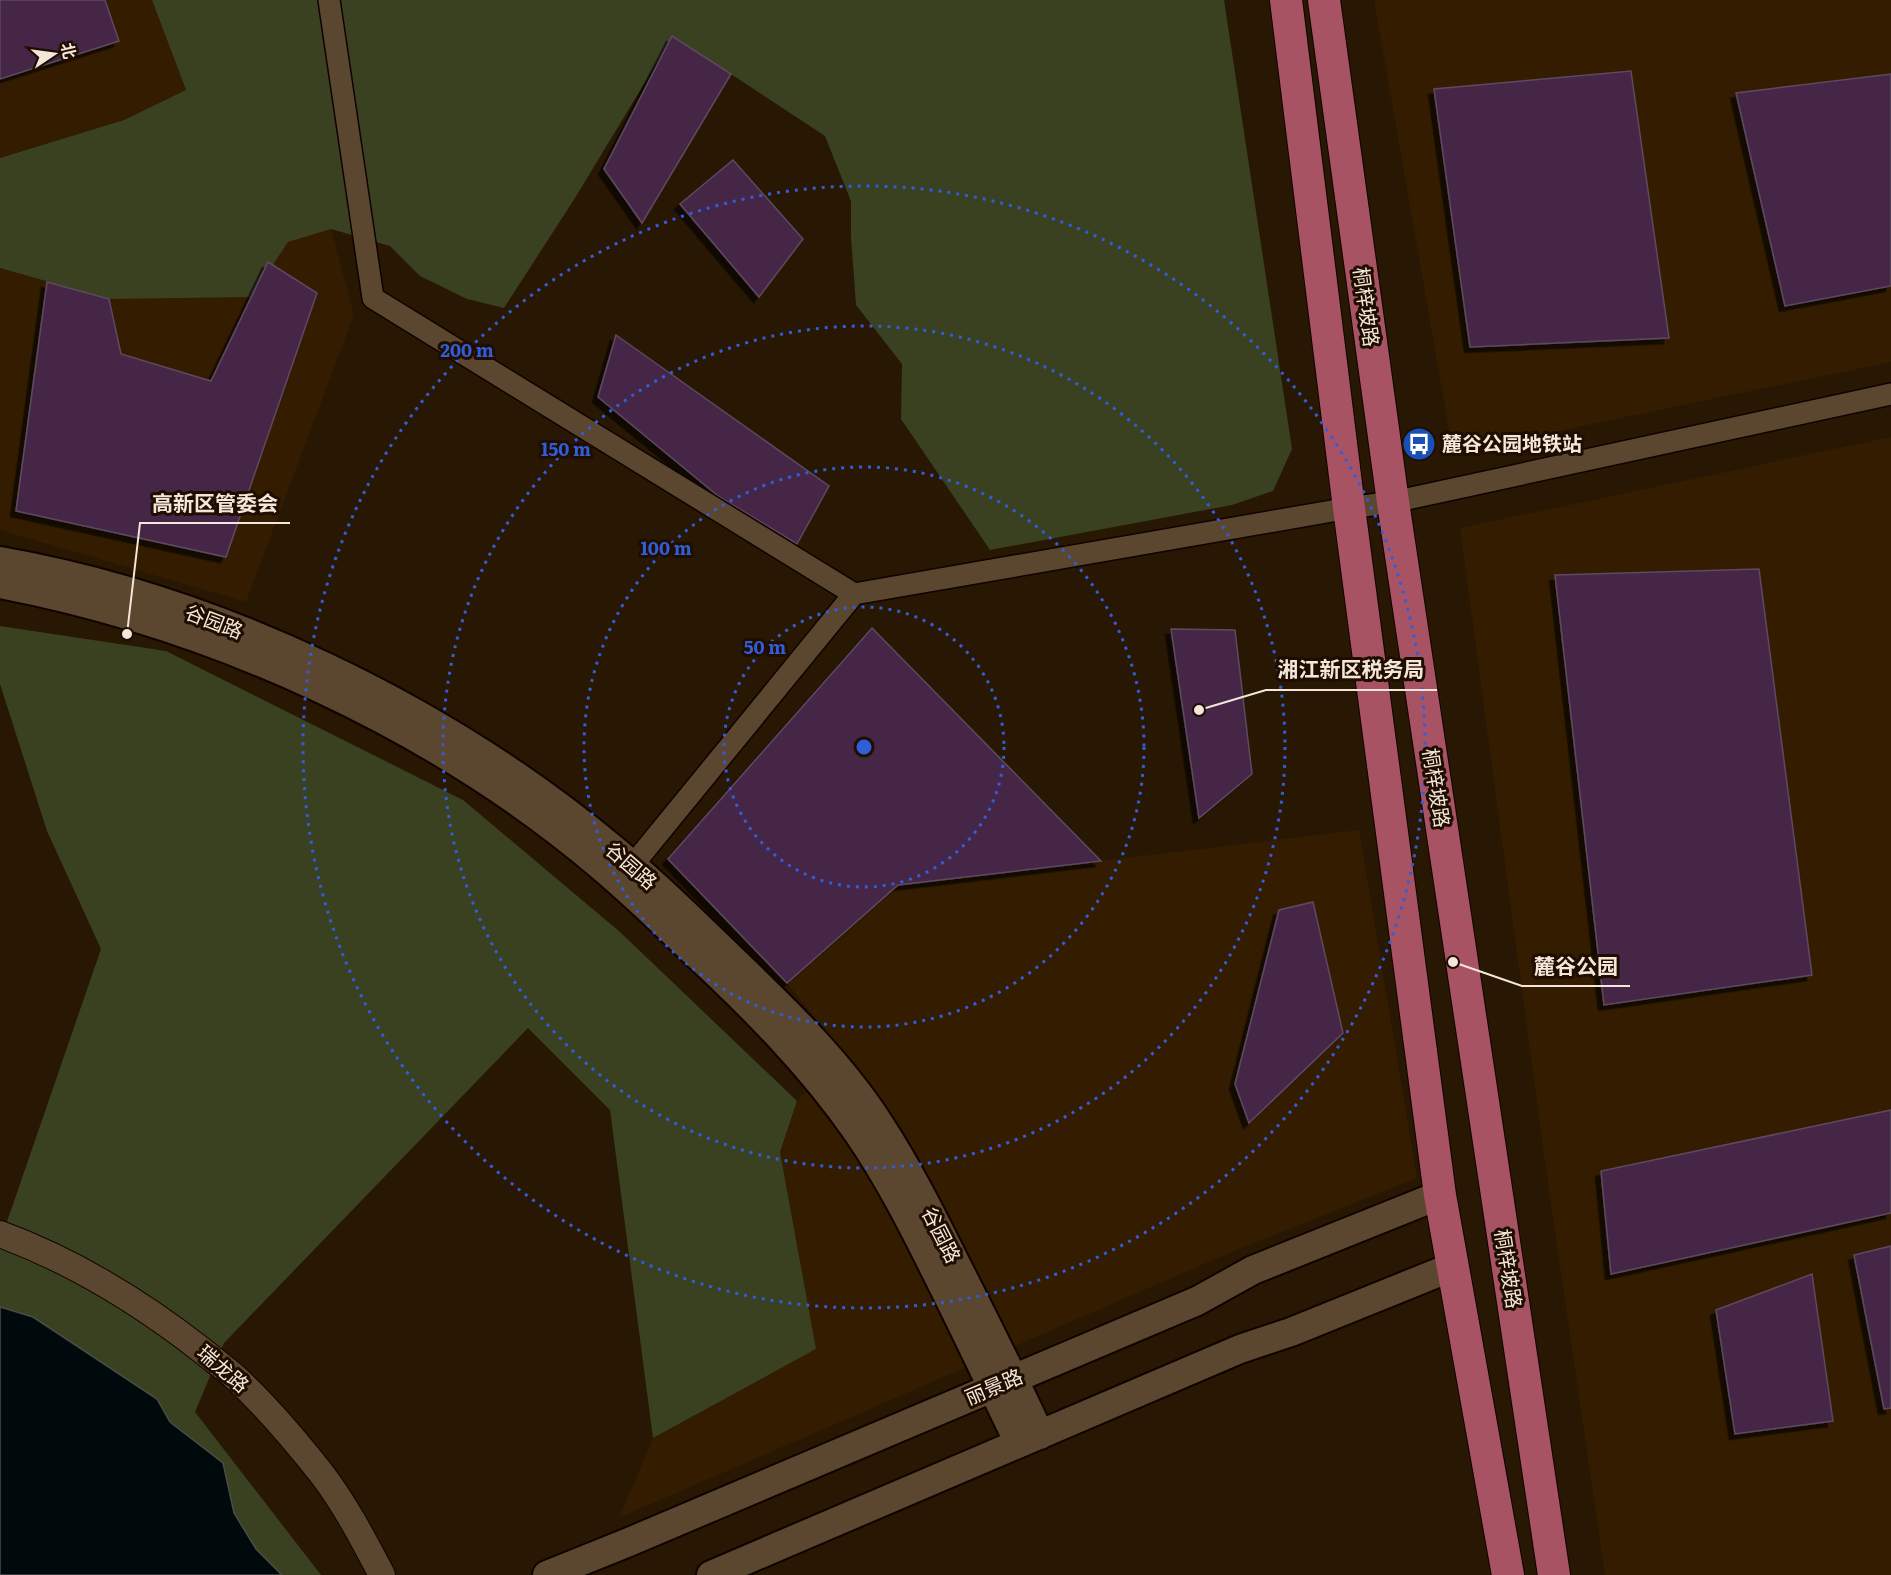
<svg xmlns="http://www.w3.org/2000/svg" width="1891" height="1575" viewBox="0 0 1891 1575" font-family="Literata,'Noto Sans SC',serif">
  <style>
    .built { fill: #331c00 }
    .green { fill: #3a4121 }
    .water { fill: #00090b; stroke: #494c49; stroke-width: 1.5 }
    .building { fill: #442847; stroke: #5d4960; stroke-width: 1.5; filter: url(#shadow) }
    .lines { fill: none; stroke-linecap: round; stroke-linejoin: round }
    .minor-casing { stroke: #100300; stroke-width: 24 }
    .tertiary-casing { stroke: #100300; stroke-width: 28 }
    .secondary-casing { stroke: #100300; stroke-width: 32 }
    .primary-casing { stroke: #100300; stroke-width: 34 }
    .minor { stroke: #5b462f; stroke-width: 21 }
    .tertiary { stroke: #5b462f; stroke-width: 26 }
    .secondary { stroke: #5b462f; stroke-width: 28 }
    .primary { stroke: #a85364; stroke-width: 32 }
    .ring { fill: none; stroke: #325dd8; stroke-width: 3; stroke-dasharray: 3 6 }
    .labels { text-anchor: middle; stroke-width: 6; stroke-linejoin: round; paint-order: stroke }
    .street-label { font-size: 20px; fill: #f4e7da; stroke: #1f0d00 }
    .poi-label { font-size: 20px; font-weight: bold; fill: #f4e7da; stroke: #1f0d00; text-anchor: start }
    .centre { fill: #325dd8; stroke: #1f0d00; stroke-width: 3 }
    .ring-label { font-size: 18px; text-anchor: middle; font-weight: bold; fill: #325dd8; stroke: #1f0d00; stroke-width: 6; stroke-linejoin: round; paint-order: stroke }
    .leader { fill: none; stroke: #f4e7da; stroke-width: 2 }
    .callout-dot { fill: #f4e7da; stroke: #1f0d00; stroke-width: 2 }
    .callout-label { font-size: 21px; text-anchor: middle; font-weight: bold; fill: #f4e7da; stroke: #1f0d00; stroke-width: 6; stroke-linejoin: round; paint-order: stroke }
  </style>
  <defs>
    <filter id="shadow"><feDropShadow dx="-5.5" dy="5.5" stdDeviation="0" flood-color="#0009"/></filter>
  </defs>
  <rect width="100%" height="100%" fill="#281702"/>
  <!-- built -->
  <path class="built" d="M0,0H152L186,90L124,120L0,158Z
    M1374,0H1891V362L1453,453Z
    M331,229L354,315L246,602L0,530V268L47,282L91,264L252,297L288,242Z
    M1891,437V1575H1605L1547,1177L1460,528Z
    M1359,830L1417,1178L1241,1248L619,1518L653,1438L816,1349L780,1152L797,1101L844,1055L787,983L898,885Z"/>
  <!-- green -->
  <path class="green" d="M152,0H1224L1292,449L1273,491L1232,505L990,550L901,419L902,364L856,305L851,237V201L825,136L673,36L575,198L504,308L467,299L420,276L390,246L331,229L288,242L252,297L109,299L0,268V158L124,120L186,90Z
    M0,626L166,651L463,800L620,932L797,1101L780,1152L816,1349L653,1438L610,1110L528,1028L224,1343L195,1412L321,1575H0V1242L101,949L47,831L0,684Z"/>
  <!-- water -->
  <path class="water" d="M0,1307L33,1317L157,1399L170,1422L223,1463L234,1513L256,1549L282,1575H0Z"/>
  <!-- building -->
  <path class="building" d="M0,0H105L119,41L0,79Z
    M672,36L731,74L642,223L604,169Z
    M1631,71L1669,338L1470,347L1434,89Z
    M1891,74V286L1785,306L1736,93Z
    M733,160L803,239L759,297L680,204Z
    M268,262L317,293L226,557L16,511L47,282L109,299L121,354L211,381Z
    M616,335L829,486L797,544L718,496L598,397Z
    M1759,569L1812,975L1604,1005L1555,575Z
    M872,628L1101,861L898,885L787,983L668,859Z
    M1171,629L1235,630L1252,774L1199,818Z
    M1313,902L1343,1033L1249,1123L1235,1084L1279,910Z
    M1891,1110V1213L1611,1274L1601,1171Z
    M1891,1246V1408L1884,1409L1854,1255Z
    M1812,1274L1833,1421L1735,1434L1716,1310Z"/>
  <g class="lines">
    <defs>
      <path id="minor" d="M329,0L373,298L854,594L1349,508L1393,502L1891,394
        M632,866L854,594"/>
      <path id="tertiary" d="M0,1234C73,1261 143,1304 204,1352C215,1361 226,1369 236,1378C267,1407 295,1440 321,1473C345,1504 364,1541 382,1575"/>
      <path id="secondary" d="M0,561C217,599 444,708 613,849C653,882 691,919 728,955C782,1007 839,1061 880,1125C908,1168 932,1216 955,1262C984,1319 1013,1377 1040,1435
        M0,584C214,625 435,725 602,867C634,894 664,923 694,952C754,1008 811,1065 858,1133C891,1181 917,1234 943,1286C969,1338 994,1391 1019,1443
        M547,1575L629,1542L1197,1301L1253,1270L1440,1195
        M711,1575L1240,1349L1291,1332L1452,1267"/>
      <path id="primary" d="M1286,0L1349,508L1440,1195L1508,1575
        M1324,0L1393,502L1554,1575"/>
    </defs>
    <!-- minor casing -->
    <use href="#minor" class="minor-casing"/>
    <!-- tertiary casing -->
    <use href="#tertiary" class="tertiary-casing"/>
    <!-- secondary casing -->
    <use href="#secondary" class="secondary-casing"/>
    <!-- primary casing -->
    <use href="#primary" class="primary-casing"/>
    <!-- minor -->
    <use href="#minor" class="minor"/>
    <!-- tertiary -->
    <use href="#tertiary" class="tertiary"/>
    <!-- secondary -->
    <use href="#secondary" class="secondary"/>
    <!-- primary -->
    <use href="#primary" class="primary"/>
  </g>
  <!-- distance rings -->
  <g class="ring">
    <circle cx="864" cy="747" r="140"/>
    <circle cx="864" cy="747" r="280"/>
    <circle cx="864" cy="747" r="421"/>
    <circle cx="864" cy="747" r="561"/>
  </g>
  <!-- icons -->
  <defs>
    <symbol id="bus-disc" viewBox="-11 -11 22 22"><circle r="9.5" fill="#1a4fb4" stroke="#1f0d00"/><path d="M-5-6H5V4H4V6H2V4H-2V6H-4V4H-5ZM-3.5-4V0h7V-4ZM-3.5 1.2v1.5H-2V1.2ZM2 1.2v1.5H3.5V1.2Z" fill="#fff"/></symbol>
  </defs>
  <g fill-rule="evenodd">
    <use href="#bus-disc" x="1400" y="425" width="38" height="38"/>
  </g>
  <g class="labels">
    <!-- street labels -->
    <g class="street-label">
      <text transform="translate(1366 307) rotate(82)" y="7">桐梓坡路</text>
      <text transform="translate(214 622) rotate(21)" y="7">谷园路</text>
      <text transform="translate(1436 788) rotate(81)" y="7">桐梓坡路</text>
      <text transform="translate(631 866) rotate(41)" y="7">谷园路</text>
      <text transform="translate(941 1235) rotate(63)" y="7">谷园路</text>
      <text transform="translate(1508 1269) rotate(81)" y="7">桐梓坡路</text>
      <text transform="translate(223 1369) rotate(41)" y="7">瑞龙路</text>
      <text transform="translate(994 1387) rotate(-23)" y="7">丽景路</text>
    </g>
    <!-- poi labels -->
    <g class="poi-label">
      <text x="1442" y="451">麓谷公园地铁站</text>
    </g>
  </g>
  <circle cx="864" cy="747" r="9" class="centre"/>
  <g class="ring-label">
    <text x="467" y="357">200 m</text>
    <text x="566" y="456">150 m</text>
    <text x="666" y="555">100 m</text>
    <text x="765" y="654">50 m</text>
  </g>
  <!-- callouts -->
  <path class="leader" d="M127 634L140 523H290M1199 710L1266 690H1437M1453 962L1522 986H1630"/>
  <g class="callout-dot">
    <circle cx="127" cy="634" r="6"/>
    <circle cx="1199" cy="710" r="6"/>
    <circle cx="1453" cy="962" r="6"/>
  </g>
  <g class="callout-label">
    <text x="215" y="511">高新区管委会</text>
    <text x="1351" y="677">湘江新区税务局</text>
    <text x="1576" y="974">麓谷公园</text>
  </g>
  <!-- north arrow -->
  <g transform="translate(54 54) rotate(77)" stroke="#1f0d00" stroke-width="4.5" paint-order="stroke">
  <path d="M0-4.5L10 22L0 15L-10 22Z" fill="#f4e7da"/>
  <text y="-9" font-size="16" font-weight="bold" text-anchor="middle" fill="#f4e7da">北</text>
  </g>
</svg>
